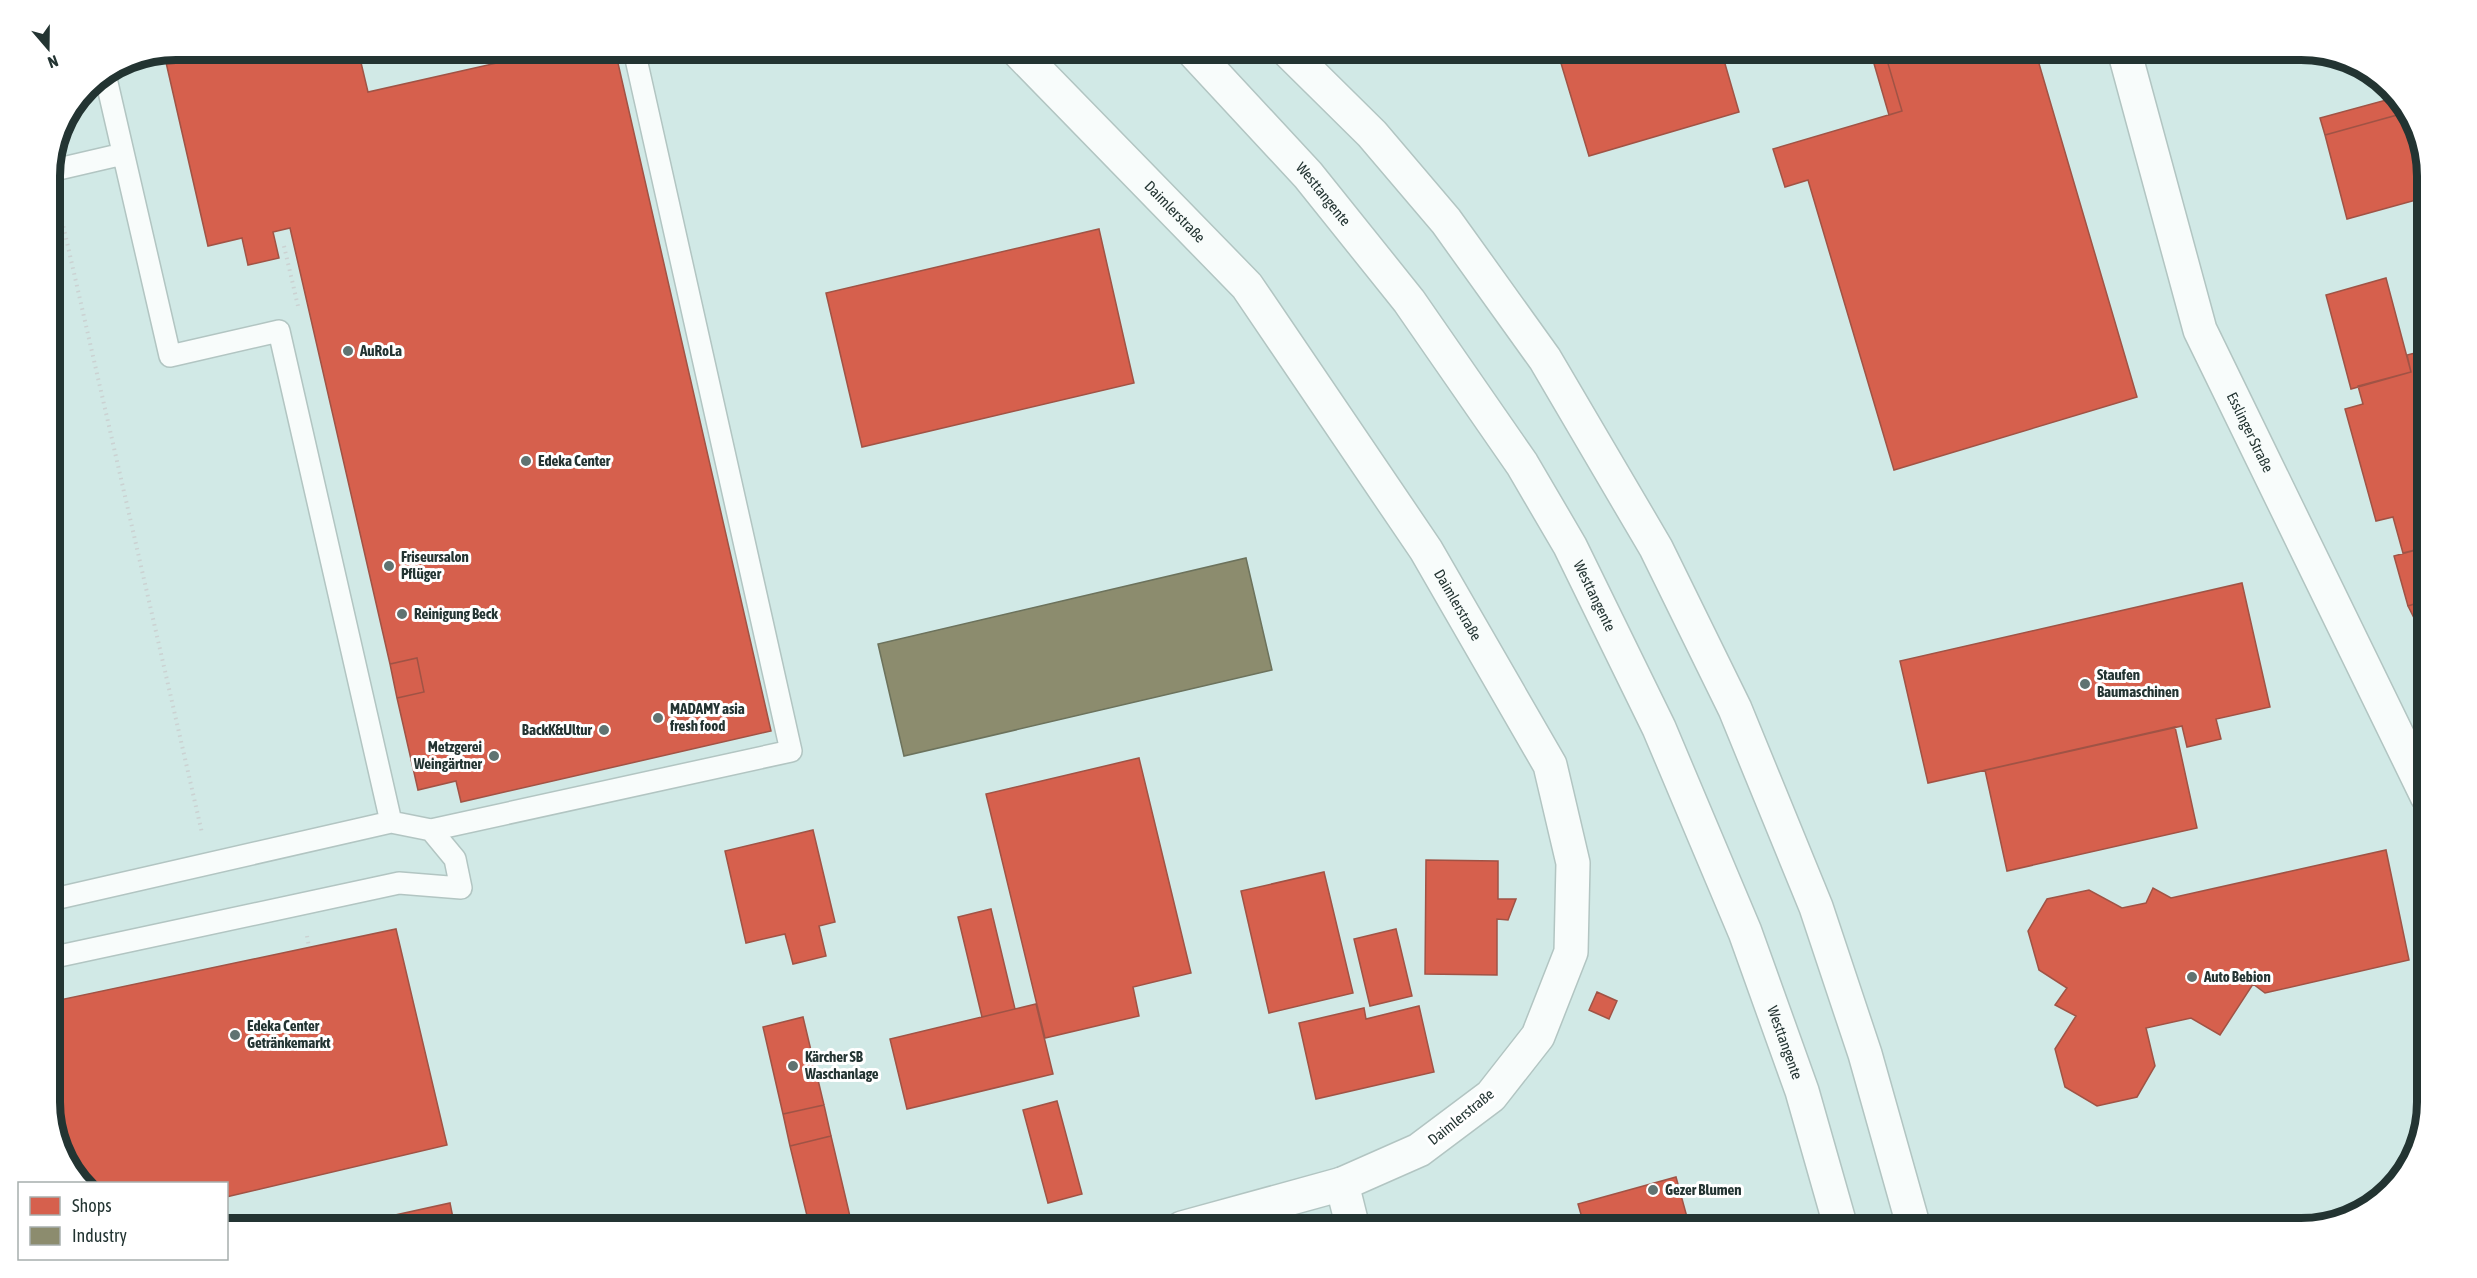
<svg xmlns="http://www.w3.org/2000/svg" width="2477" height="1278" viewBox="0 0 2477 1278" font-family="'Asap Condensed',sans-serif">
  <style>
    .shops { fill: #d6604d; stroke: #a05345; stroke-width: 1.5 }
    .industry { fill: #8c8c6e; stroke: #6c725c; stroke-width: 1.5 }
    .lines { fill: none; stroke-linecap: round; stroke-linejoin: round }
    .lane-casing { stroke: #b2c5c2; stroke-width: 24 }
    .street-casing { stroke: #b2c5c2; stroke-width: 36 }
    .secondary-casing { stroke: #b2c5c2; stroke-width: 36 }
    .path { stroke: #cbd2d2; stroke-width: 4; stroke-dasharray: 1.5 4.5; stroke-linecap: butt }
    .lane { stroke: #f8fcfb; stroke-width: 21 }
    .street { stroke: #f8fcfb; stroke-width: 33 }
    .secondary { stroke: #f8fcfb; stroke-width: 33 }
    .poi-dot { fill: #607371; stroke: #fff; stroke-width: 2 }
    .labels { text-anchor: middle; stroke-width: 6; stroke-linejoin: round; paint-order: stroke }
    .street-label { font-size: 15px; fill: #233432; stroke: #fff }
    .poi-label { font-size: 15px; font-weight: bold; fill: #233432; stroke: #fff; text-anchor: start }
    .rim { fill: none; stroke: #233432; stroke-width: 8 }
  </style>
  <rect width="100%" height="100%" fill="#d1e9e6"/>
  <!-- shops -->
  <path class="shops" d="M202,50H358L368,92L554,50H615L771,731L461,802L456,781L418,790L397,698L424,692L417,658L390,664L290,228L273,232L279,258L248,265L242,238L208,246L165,58Z
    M1557,50H1721L1739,112L1589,156Z
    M1870,50H1884L1902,111L1889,115Z
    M1884,50H2035L2137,397L1894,470L1808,180L1785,187L1773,149L1902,111Z
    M2397,97L2406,106L2408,112L2325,135L2320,118Z
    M2408,112L2427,168V197L2347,219L2325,135Z
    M1099,229L1134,383L862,447L826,293Z
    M2386,278L2411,372L2351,389L2326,295Z
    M2427,350V547L2403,553L2393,517L2376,521L2345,409L2363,404L2358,386L2411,372L2407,355Z
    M2427,547V600L2408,606L2394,556Z
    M2242,583L2270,707L2216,719L2221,739L2187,747L2182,726L1928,783L1900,661Z
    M2427,600V644L2408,606Z
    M417,658L424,692L397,698L390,664Z
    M2175,727L2197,828L2007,871L1985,770Z
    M1139,758L1191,973L1133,987L1139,1016L1045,1038L986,794Z
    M813,830L835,922L819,926L826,956L793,964L785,934L746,943L725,851Z
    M2386,850L2409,960L2265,993L2253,984L2220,1035L2191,1018L2146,1028L2155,1066L2137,1097L2097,1106L2065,1087L2055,1049L2076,1016L2055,1005L2067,988L2039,970L2028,931L2047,899L2089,890L2122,908L2146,903L2153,888L2171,898Z
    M1426,860L1498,861V899H1516L1508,920L1497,919V975L1425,974Z
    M1324,872L1353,993L1269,1013L1241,891Z
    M991,909L1015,1009L982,1017L958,917Z
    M396,929L447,1145L226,1197V1184H84L72,1174L50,1077V1002Z
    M1396,929L1412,996L1370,1006L1354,939Z
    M1597,992L1617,1001L1609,1019L1589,1010Z
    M1036,1004L1053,1074L907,1109L890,1039Z
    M1419,1006L1434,1072L1316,1099L1299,1023L1364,1008L1366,1019Z
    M803,1017L824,1105L783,1114L763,1027Z
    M1057,1101L1082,1194L1048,1203L1023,1110Z
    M824,1105L831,1136L790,1146L783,1114Z
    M831,1136L852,1225L836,1228H810L790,1146Z
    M1676,1177L1690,1228H1585L1578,1204Z
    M450,1203L455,1228H336Z
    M1582,1216L1585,1228H1545L1544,1227Z"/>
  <!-- industry -->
  <path class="industry" d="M1246,558L1272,670L904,756L878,644Z"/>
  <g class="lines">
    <defs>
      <path id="lane" d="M50,171L123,154
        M431,830L791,751L634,50
        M50,900L391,822L279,331L170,356L105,74
        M50,958L399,883L461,888L455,859L431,830L391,822"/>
      <g id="street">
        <path id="s1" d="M1017,50L1247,286L1426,550L1550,765L1573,863L1571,952L1538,1036L1491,1096L1419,1150L1342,1184L1182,1228"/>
        <path id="s2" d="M2124,50L2200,330L2427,796"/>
        <path d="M1342,1184L1353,1228"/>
      </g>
      <g id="secondary">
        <path id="s3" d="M1192,50L1308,175L1409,301L1522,464L1570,546L1659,728L1745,932L1802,1091L1841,1228"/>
        <path d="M1287,50L1372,134L1446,221L1545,359L1656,548L1735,709L1816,907L1865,1054L1914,1228"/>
      </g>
    </defs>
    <!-- lane casing -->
    <use href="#lane" class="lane-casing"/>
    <!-- street casing -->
    <use href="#street" class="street-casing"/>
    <!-- secondary casing -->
    <use href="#secondary" class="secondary-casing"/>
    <!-- path -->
    <path class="path" d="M58,203L202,833
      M284,246L298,306
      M307,936L309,947"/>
    <!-- lane -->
    <use href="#lane" class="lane"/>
    <!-- street -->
    <use href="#street" class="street"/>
    <!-- secondary -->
    <use href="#secondary" class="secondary"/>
  </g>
  <!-- markers -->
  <g class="poi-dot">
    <circle cx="348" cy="351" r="6"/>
    <circle cx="526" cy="461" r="6"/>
    <circle cx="389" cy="566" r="6"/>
    <circle cx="402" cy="614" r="6"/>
    <circle cx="2085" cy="684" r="6"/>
    <circle cx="658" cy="718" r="6"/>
    <circle cx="604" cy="730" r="6"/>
    <circle cx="494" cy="756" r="6"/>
    <circle cx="2192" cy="977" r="6"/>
    <circle cx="235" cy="1035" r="6"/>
    <circle cx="793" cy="1066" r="6"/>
    <circle cx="1653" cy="1190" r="6"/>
  </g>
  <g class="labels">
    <!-- street labels -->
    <g class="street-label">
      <text dy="5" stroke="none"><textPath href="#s3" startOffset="195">Westtangente</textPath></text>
      <text dy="5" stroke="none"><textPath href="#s1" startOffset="226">Daimlerstraße</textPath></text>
      <text dy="5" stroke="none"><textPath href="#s2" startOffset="404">Esslinger Straße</textPath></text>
      <text dy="5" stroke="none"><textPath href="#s3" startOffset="681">Westtangente</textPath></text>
      <text dy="5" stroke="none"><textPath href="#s1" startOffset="712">Daimlerstraße</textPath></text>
      <text dy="5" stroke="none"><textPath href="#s3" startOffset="1167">Westtangente</textPath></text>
      <text transform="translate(1461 1117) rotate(-39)" y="5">Daimlerstraße</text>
    </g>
    <!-- poi labels -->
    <g class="poi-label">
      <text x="360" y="356">AuRoLa</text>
      <text x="538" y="466">Edeka Center</text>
      <text x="401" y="562">Friseursalon<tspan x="401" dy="17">Pflüger</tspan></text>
      <text x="414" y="619">Reinigung Beck</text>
      <text x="2097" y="680">Staufen<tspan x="2097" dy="17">Baumaschinen</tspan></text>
      <text x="670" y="714">MADAMY asia<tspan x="670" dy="17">fresh food</tspan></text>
      <text x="592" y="735" text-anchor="end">BackK&amp;Ultur</text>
      <text x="482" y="752" text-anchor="end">Metzgerei<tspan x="482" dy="17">Weingärtner</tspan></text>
      <text x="2204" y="982">Auto Bebion</text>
      <text x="247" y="1031">Edeka Center<tspan x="247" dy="17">Getränkemarkt</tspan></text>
      <text x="805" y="1062">Kärcher SB<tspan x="805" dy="17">Waschanlage</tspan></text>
      <text x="1665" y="1195">Gezer Blumen</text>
    </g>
  </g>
  <!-- crop -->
  <path d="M0 0H2477V1278H0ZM176 60H2301A116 116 0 0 1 2417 176V1102A116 116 0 0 1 2301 1218H176A116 116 0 0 1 60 1102V176A116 116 0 0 1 176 60Z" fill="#fff" fill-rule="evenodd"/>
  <path class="rim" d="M176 60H2301A116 116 0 0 1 2417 176V1102A116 116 0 0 1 2301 1218H176A116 116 0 0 1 60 1102V176A116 116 0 0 1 176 60Z"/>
  <!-- legend -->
  <rect x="18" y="1182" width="210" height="78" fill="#ffffff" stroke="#a7aead" stroke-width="1.5"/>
  <rect x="30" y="1197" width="30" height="18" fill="#d6604d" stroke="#a7aead" stroke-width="1.5"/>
  <text x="72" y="1212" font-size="18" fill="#233432">Shops</text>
  <rect x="30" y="1227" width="30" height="18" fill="#8c8c6e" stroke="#a7aead" stroke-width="1.5"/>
  <text x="72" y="1242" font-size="18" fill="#233432">Industry</text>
  <!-- north arrow -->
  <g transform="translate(48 48) rotate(160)" stroke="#ffffff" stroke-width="4.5" paint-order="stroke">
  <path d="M0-4.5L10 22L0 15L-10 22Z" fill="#233432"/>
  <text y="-9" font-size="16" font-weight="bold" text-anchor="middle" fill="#233432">N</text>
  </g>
</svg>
